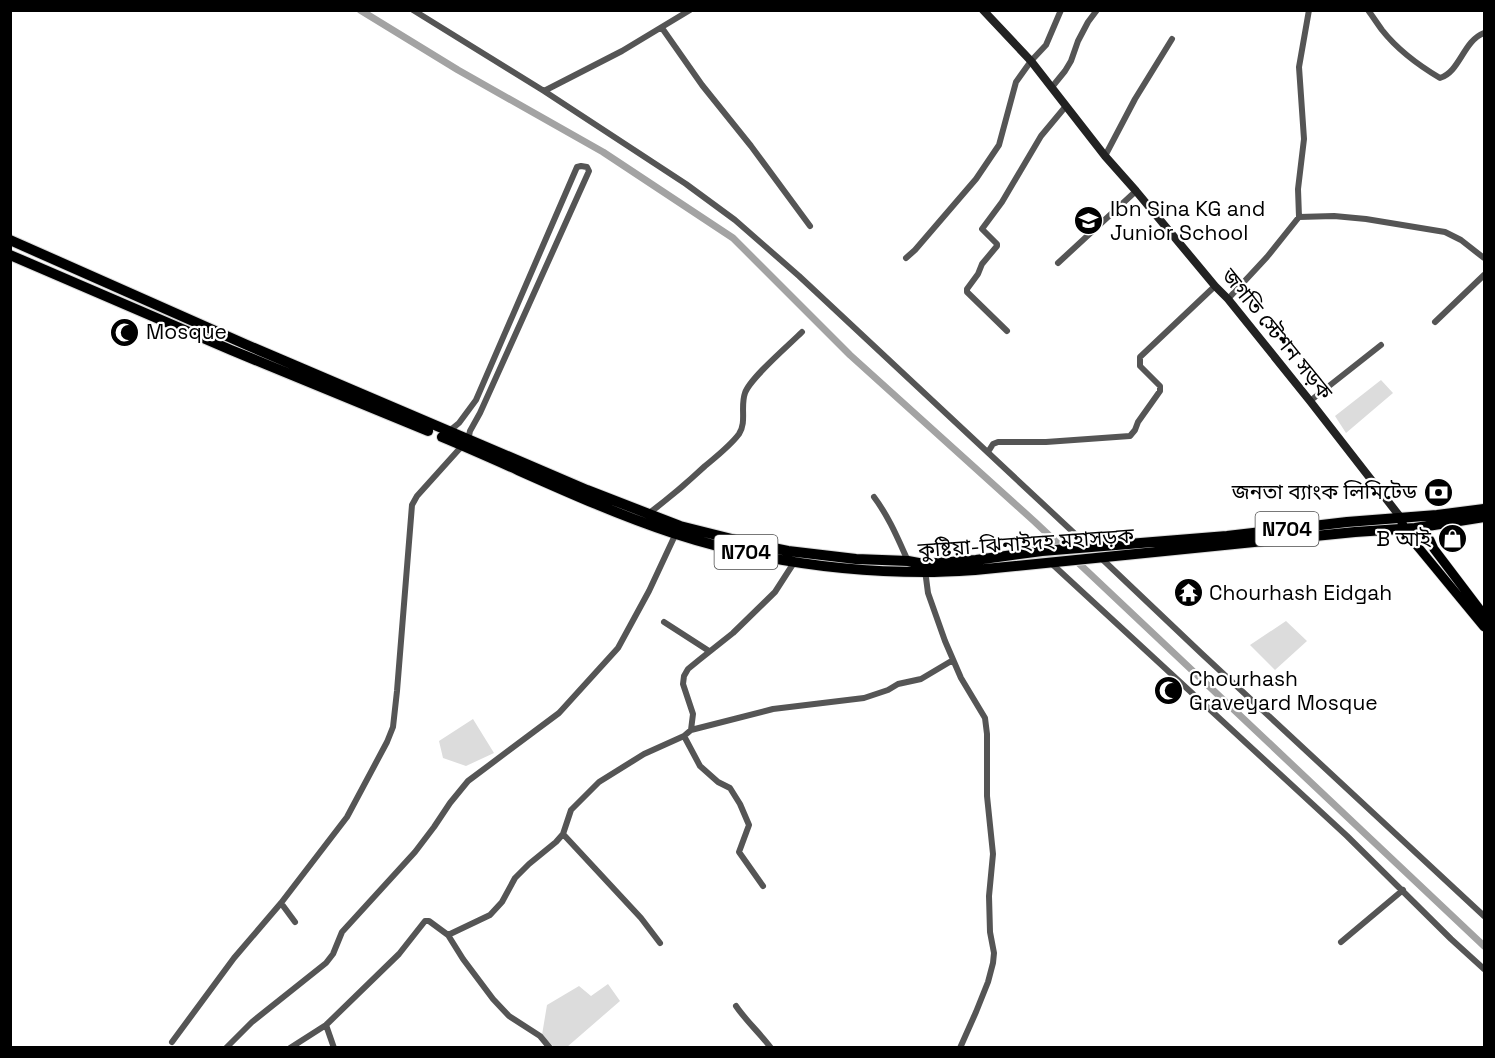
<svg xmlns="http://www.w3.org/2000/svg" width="1495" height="1058" viewBox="0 0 1495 1058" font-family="'Space Grotesk','Noto Sans Bengali',sans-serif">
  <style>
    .green { fill: #dcdcdc }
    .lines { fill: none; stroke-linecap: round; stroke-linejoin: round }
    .canal { stroke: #a3a3a3; stroke-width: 7 }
    .primary-casing { stroke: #dbdbdb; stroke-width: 10 }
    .highway-casing { stroke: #dbdbdb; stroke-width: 12 }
    .street { stroke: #555; stroke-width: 6 }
    .secondary { stroke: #222; stroke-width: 8 }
    .primary { stroke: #000; stroke-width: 9 }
    .highway { stroke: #000; stroke-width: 10 }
    .labels { text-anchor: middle; stroke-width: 4.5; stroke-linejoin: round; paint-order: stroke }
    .shield { fill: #fff; stroke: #4c4c4c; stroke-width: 1.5 }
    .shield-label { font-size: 20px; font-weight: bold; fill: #000 }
    .poi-label { font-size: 21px; fill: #000; stroke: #fff; text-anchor: start }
    .street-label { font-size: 21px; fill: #000; stroke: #fff }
  </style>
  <rect width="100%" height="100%" fill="#fff"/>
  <!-- green -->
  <path class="green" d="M1381,380L1393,393L1346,433L1335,416Z
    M1286,621L1307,641L1275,670L1250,645Z
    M473,719L494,753L466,766L443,758L439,741Z
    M608,984L620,1001L567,1047H554L542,1035L547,1005L579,986L591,996Z"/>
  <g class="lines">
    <!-- canal -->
    <path class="canal" d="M360,10L458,70L603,152L733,238L850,355L1035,522L1484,946"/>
    <defs>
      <path id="primary" d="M1402,523L1404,528L1418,547L1484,627
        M1430,540L1434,549L1484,615"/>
      <path id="highway" d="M10,240L247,345L587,490L680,526L736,540L788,551L856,559L908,561L924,564L976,560L1042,551L1227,536L1347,522L1437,515L1484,509
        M10,255L231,350L428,431
        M442,437C519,469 594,507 673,533C753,559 841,572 925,572C941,572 958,571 975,570L1355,532L1415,528L1484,517"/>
    </defs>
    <!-- primary casing -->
    <use href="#primary" class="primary-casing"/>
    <!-- highway casing -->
    <use href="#highway" class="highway-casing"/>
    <!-- street -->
    <path class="street" d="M413,10L544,91L686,184L735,220L799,276L1089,547
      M1368,10C1373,17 1377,23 1382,30C1397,49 1418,65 1440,78C1460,72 1463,41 1484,33
      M662,28L702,85L751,146L810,226
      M1052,87L1065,71L1071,61L1078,41L1088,22L1097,10
      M544,91L622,51L690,10
      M1105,156L1135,99L1172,39
      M1299,217L1334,216L1366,219L1445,232L1461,240L1484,258
      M906,258L915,250L976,179L999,145L1016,82L1031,61L1046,45L1061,10
      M1058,263L1136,191
      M1228,299L1267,257L1299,217L1298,189L1304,139L1299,67L1309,10
      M1435,322L1484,275
      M1007,331L967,292V289L978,274L982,264L997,246V244L982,229L1002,202L1041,136L1066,106
      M1310,401L1381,345
      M448,432L459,423L476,400L577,167L581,166L587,167L589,171L480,413L470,431L468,440
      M988,452L993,444L998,442H1046L1130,436L1135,430L1138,422L1160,391V386L1140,366V357L1215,286
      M874,497C889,517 898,539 908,561
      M648,514C668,499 687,483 705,466C717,456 730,446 739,434C747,422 740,407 745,393C750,378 789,345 802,332
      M1101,558L1201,653L1484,916
      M1051,563L1347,836L1451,939L1484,969
      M925,570L928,593L945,641L961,678L985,718L987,734V796L993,854L989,896L990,932L994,953L993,963L988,982L976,1012L960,1048
      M664,622L709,651
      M691,730L773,709L864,698L888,690L898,684L921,679L953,660
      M684,736L700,766L718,782L730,788L740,804L749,825L739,852L763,886
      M563,834L641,918L660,943
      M281,903L295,922
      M448,935L490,915L502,902L515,878L529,864L556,842L563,834L571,810L599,782L644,754L684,736L691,730L693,714L683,684L684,676L688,669L699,660L733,633L775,592L795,561
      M1341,942L1403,890
      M736,1006C746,1021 760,1033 771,1048
      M326,1025L334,1048
      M172,1042L234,958L281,903L347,817L387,742L393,727L397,691L412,505L417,496L462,446
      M226,1048L252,1022L326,963L333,954L342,932L415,852L434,827L450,803L468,781L559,713L618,648L649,591L677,531
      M290,1048L326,1025L399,954L425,921H429L448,935L463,959L493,999L509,1016L540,1036L550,1048"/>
    <!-- secondary -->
    <path class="secondary" d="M983,10L1031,61L1105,156L1136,191L1215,286L1228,299L1310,401L1401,518"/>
    <!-- primary -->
    <use href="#primary" class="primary"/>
    <!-- highway -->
    <use href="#highway" class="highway"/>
  </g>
  <!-- icons -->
  <defs>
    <symbol id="school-disc" viewBox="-11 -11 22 22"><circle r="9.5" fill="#000" stroke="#fff"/><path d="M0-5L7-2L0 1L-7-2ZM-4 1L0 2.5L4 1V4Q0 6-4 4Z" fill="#fff"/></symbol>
    <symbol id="mosque-disc" viewBox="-11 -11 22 22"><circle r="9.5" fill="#000" stroke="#fff"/><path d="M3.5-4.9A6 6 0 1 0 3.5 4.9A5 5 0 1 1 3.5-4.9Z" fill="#fff"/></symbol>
    <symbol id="bank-disc" viewBox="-11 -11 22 22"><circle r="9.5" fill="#000" stroke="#fff"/><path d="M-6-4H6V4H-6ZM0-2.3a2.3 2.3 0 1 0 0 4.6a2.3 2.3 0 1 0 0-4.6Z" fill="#fff"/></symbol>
    <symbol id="shop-disc" viewBox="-11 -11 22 22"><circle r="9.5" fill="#000" stroke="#fff"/><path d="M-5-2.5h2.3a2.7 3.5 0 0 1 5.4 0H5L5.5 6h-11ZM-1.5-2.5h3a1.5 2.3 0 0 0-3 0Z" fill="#fff"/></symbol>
    <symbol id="temple-disc" viewBox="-11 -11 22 22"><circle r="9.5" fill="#000" stroke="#fff"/><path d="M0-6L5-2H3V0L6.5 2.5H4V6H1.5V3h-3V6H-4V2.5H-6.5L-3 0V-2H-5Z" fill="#fff"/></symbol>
  </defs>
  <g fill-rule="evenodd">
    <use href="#school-disc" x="1072" y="204" width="33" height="33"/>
    <use href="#mosque-disc" x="108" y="316" width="33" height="33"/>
    <use href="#bank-disc" x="1422" y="476" width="33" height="33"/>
    <use href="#shop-disc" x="1436" y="522" width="33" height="33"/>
    <use href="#temple-disc" x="1172" y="576" width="33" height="33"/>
    <use href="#mosque-disc" x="1152" y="674" width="33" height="33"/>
  </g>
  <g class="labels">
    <!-- shield labels -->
    <g class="shield">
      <rect x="1255.5" y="512" width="63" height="34" rx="4.5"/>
      <rect x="714.5" y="535" width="63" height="34" rx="4.5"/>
    </g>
    <g class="shield-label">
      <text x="1287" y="536">N704</text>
      <text x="746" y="559">N704</text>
    </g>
    <!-- poi labels -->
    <g class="poi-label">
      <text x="1110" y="216">Ibn Sina KG and<tspan x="1110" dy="24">Junior School</tspan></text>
      <text x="146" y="339">Mosque</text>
      <text x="1417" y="499" text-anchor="end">জনতা ব্যাংক লিমিটেড</text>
      <text x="1431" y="546" text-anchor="end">B আই</text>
      <text x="1209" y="600">Chourhash Eidgah</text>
      <text x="1189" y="686">Chourhash<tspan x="1189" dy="24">Graveyard Mosque</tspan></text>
    </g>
    <!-- street labels -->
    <g class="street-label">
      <text transform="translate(1277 334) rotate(51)" y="7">জগতি স্টেশন সড়ক</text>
      <text transform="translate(1026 543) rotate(-4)" y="7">কুষ্টিয়া-ঝিনাইদহ মহাসড়ক</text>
    </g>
  </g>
  <!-- border -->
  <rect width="1495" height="1058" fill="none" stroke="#000000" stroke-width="24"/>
</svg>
